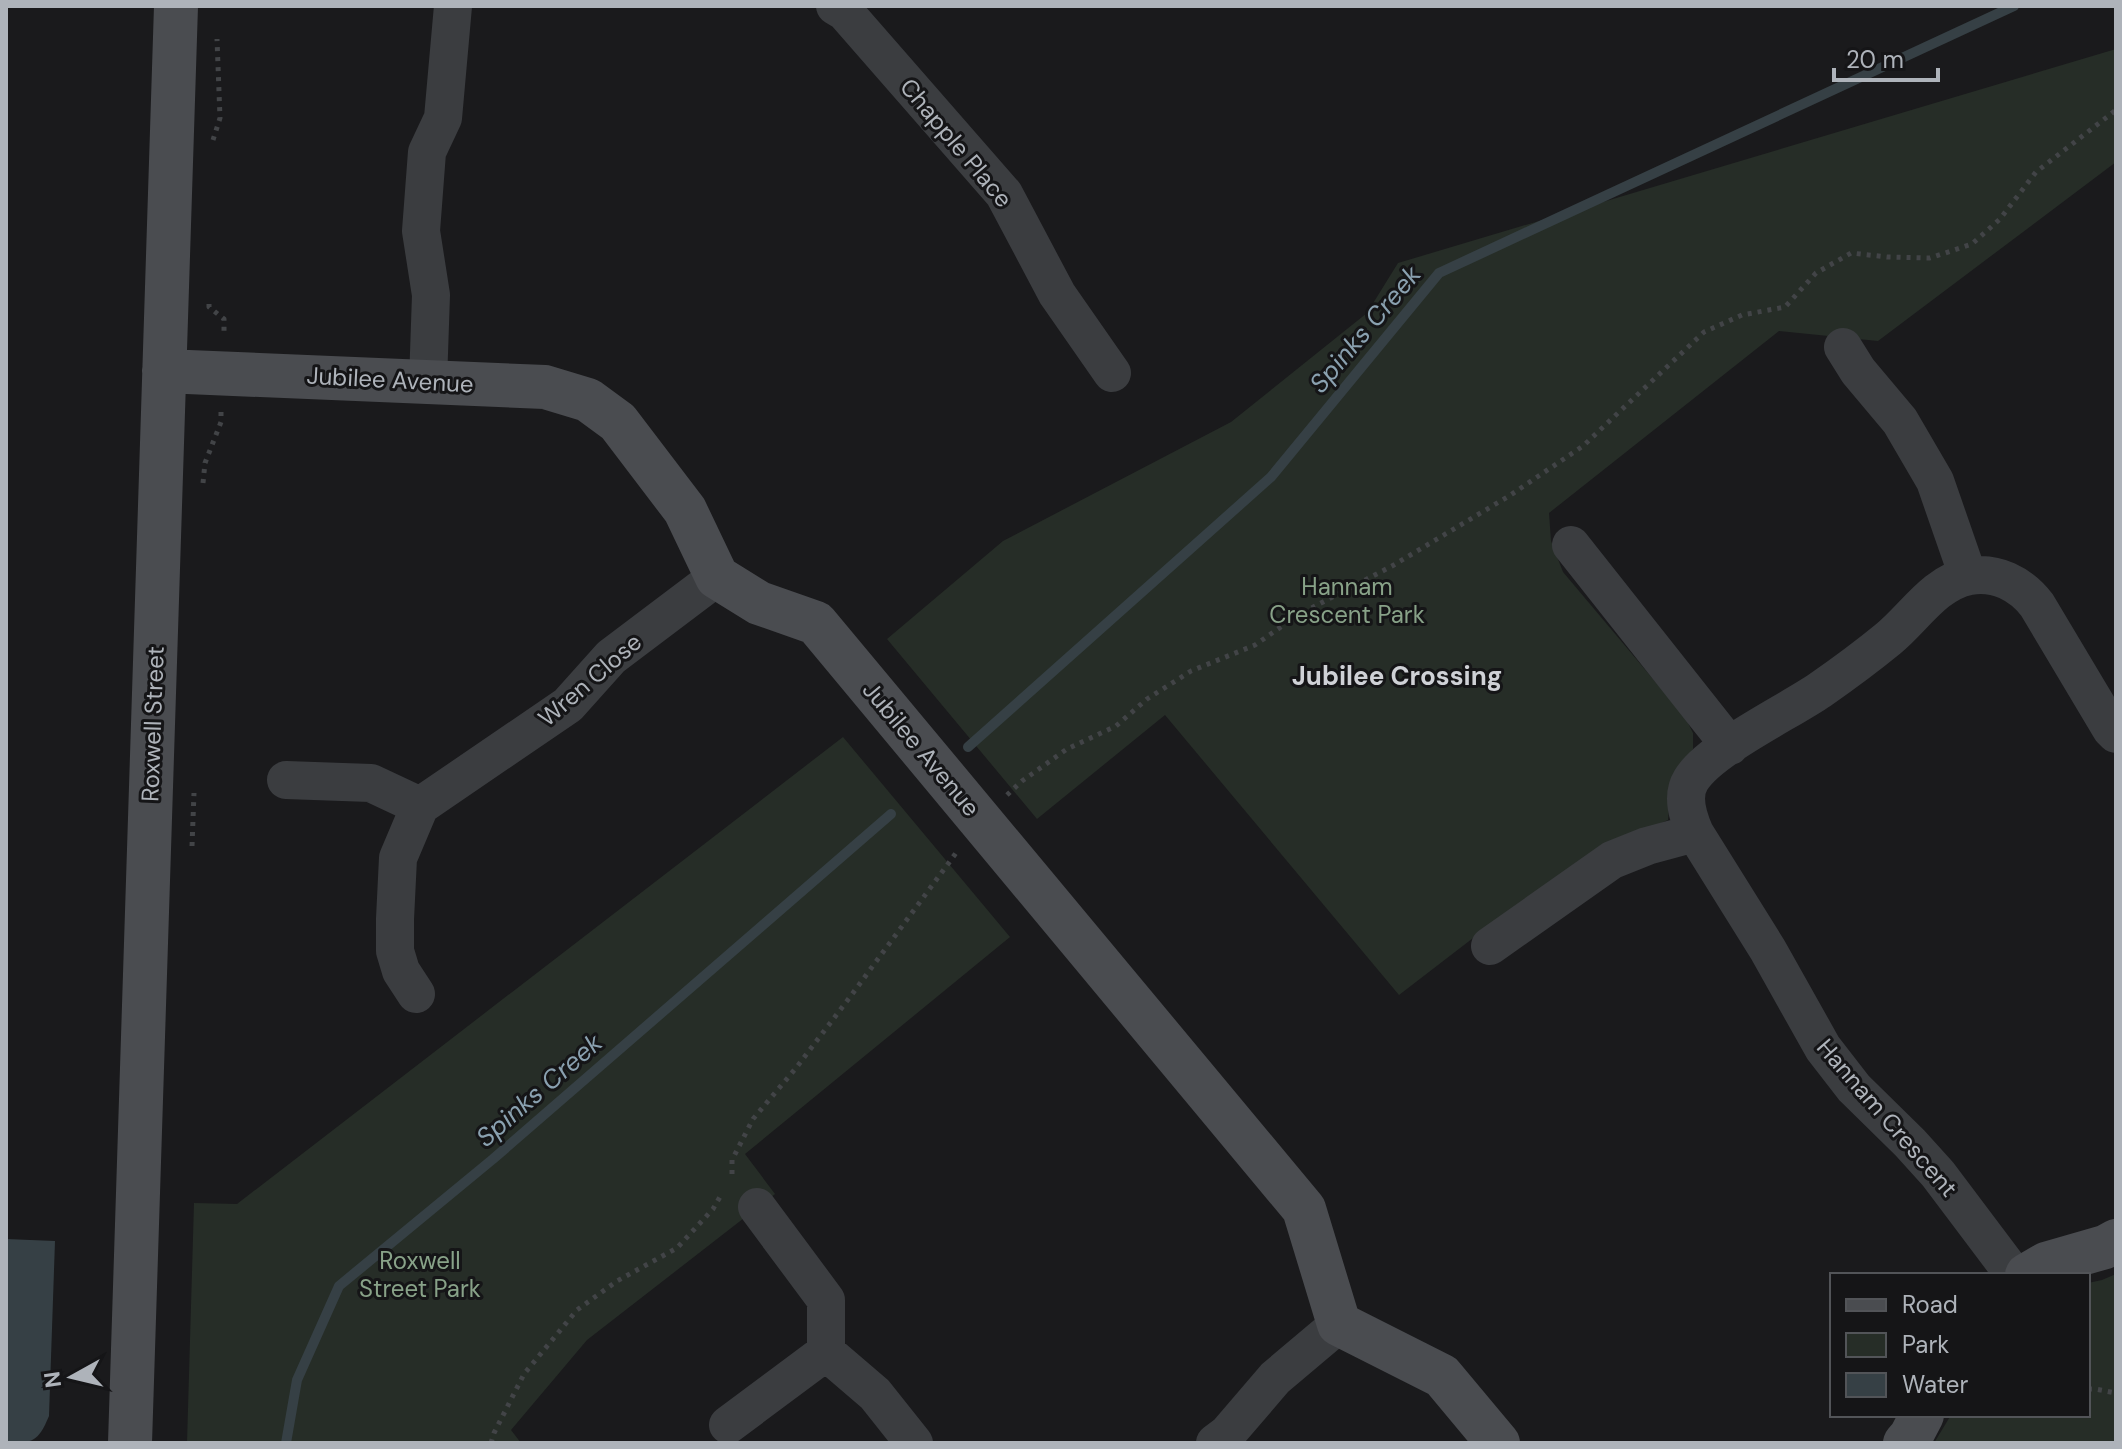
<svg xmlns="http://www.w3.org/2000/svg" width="2122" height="1449" viewBox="0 0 2122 1449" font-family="'DM Sans',sans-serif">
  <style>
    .green { fill: #262d27 }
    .water { fill: #364045 }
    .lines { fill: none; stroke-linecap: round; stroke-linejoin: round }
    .stream { stroke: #364045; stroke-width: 10 }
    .path { stroke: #424447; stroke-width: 5; stroke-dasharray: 4 6; stroke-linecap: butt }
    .street { stroke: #3b3d40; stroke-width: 38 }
    .secondary { stroke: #4a4c50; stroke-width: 44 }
    .labels { text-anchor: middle; stroke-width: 6; stroke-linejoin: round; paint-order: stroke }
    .street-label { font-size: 24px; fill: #aeb3ba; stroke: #151517 }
    .park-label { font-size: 24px; fill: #88a288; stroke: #151517 }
    .water-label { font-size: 26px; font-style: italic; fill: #8aa1b0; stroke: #151517 }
    .neighbourhood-label { font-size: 26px; font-weight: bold; fill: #cfd1d6; stroke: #151517 }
  </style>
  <rect width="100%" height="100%" fill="#1a1a1c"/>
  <!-- green -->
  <path class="green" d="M2116,49V162L1878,341L1779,331L1549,513L1551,541L1563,572L1685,717L1693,733V749L1683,763L1670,799L1668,820L1611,845L1477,935L1399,995L1165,715L1037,819L887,639L1003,541L1231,422L1367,313L1398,263Z
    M843,737L1010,937L745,1154L775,1194L587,1340L511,1430L521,1443H187L194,1203L237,1204Z
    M2116,1274V1443H1934L1951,1415H2088V1283L2102,1280Z"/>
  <!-- water -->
  <path class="water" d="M6,1239L55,1241L49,1416C38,1442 33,1443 6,1443Z"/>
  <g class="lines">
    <!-- stream -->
    <path class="stream" d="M968,747L1271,477L1439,273L2014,6
      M286,1443L297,1380L339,1286L493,1159L891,814"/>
    <!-- path -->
    <path class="path" d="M213,140L220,118L217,39
      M209,304V307L224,319V334
      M203,483L205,463L221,422V412
      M1007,795L1022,781L1067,749L1116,726L1147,699L1191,671L1255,645L1298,615L1392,566L1509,496L1583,446L1704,332L1742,315L1785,307L1816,273L1851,253L1887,257L1930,258L1972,244L2000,219L2036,172L2116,110
      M192,846L194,793
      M732,1174V1160L753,1119L796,1068L850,997L956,853
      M2088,1389H2095L2116,1393
      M491,1443L494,1433L524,1374L577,1310L617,1281L677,1248L713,1209L721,1195"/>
    <!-- street -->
    <path class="street" d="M835,6L845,12L1004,194L1057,294L1112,373
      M1843,347L1858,371L1900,421L1935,481L1968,576
      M428,382L431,295L421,231L427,152L443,118L453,6
      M1571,545L1730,746
      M286,780L371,783L420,806
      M1490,946L1612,860L1647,846L1695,833
      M416,994L401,971L395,951V919L398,858L420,806L568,705L611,657L717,577
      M757,1207L826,1300V1352L875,1394L914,1443
      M2014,1275L1938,1174L1910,1143L1854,1088L1823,1048L1768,950L1695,833C1688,817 1681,796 1691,780C1710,749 1788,712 1820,690C1843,674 1866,657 1888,639C1914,618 1934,583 1969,576C1996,571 2021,584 2037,605L2111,729L2116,734
      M728,1425L826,1352
      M1215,1443L1227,1434L1275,1378L1339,1324"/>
    <!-- secondary -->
    <path class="secondary" d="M164,371L545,387L588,400L618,422L685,510L717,577L759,603L816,623L1304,1209L1339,1324L1442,1376L1498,1443
      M2027,1275L2046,1264L2105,1247L2116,1241
      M130,1443L176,6
      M1905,1443L1911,1436L1922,1415"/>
  </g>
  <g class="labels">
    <!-- street labels -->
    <g class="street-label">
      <text transform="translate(956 143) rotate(50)" y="8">Chapple Place</text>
      <text transform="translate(390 380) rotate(3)" y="8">Jubilee Avenue</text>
      <text transform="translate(590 680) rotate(-41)" y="8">Wren Close</text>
      <text transform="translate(153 724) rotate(-88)" y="8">Roxwell Street</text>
      <text transform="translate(921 749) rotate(50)" y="8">Jubilee Avenue</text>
      <text transform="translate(1887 1118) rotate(49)" y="8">Hannam Crescent</text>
    </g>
    <!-- park labels -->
    <g class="park-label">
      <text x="1347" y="595">Hannam<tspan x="1347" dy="28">Crescent Park</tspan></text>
      <text x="420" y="1269">Roxwell<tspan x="420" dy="28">Street Park</tspan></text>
    </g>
    <!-- water labels -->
    <g class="water-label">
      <text transform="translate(1365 329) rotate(-50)" y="9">Spinks Creek</text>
      <text transform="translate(539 1090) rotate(-41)" y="9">Spinks Creek</text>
    </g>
    <!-- neighbourhood labels -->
    <g class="neighbourhood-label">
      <text x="1397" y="685">Jubilee Crossing</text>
    </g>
  </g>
  <!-- border -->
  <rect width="2122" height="1449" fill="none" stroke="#aeb3ba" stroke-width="16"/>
  <!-- legend -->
  <rect x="1830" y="1273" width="260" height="144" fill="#151517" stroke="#525458" stroke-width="2"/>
  <rect x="1846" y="1299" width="40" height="12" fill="#4a4c50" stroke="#525458" stroke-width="2"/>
  <text x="1902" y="1313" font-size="24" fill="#aeb3ba">Road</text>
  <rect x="1846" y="1333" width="40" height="24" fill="#262d27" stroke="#525458" stroke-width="2"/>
  <text x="1902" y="1353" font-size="24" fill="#aeb3ba">Park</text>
  <rect x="1846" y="1373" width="40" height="24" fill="#364045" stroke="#525458" stroke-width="2"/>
  <text x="1902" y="1393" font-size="24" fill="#aeb3ba">Water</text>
  <!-- north arrow -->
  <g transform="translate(72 1377) rotate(262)" stroke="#151517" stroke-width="6" paint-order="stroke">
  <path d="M0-6L14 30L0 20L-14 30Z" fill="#aeb3ba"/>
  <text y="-12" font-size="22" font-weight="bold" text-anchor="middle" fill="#aeb3ba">N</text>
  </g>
  <!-- scale -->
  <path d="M1834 68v12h104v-12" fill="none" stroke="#aeb3ba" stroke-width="4"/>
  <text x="1846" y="68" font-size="24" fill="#aeb3ba" stroke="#151517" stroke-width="6" paint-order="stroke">20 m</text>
</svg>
